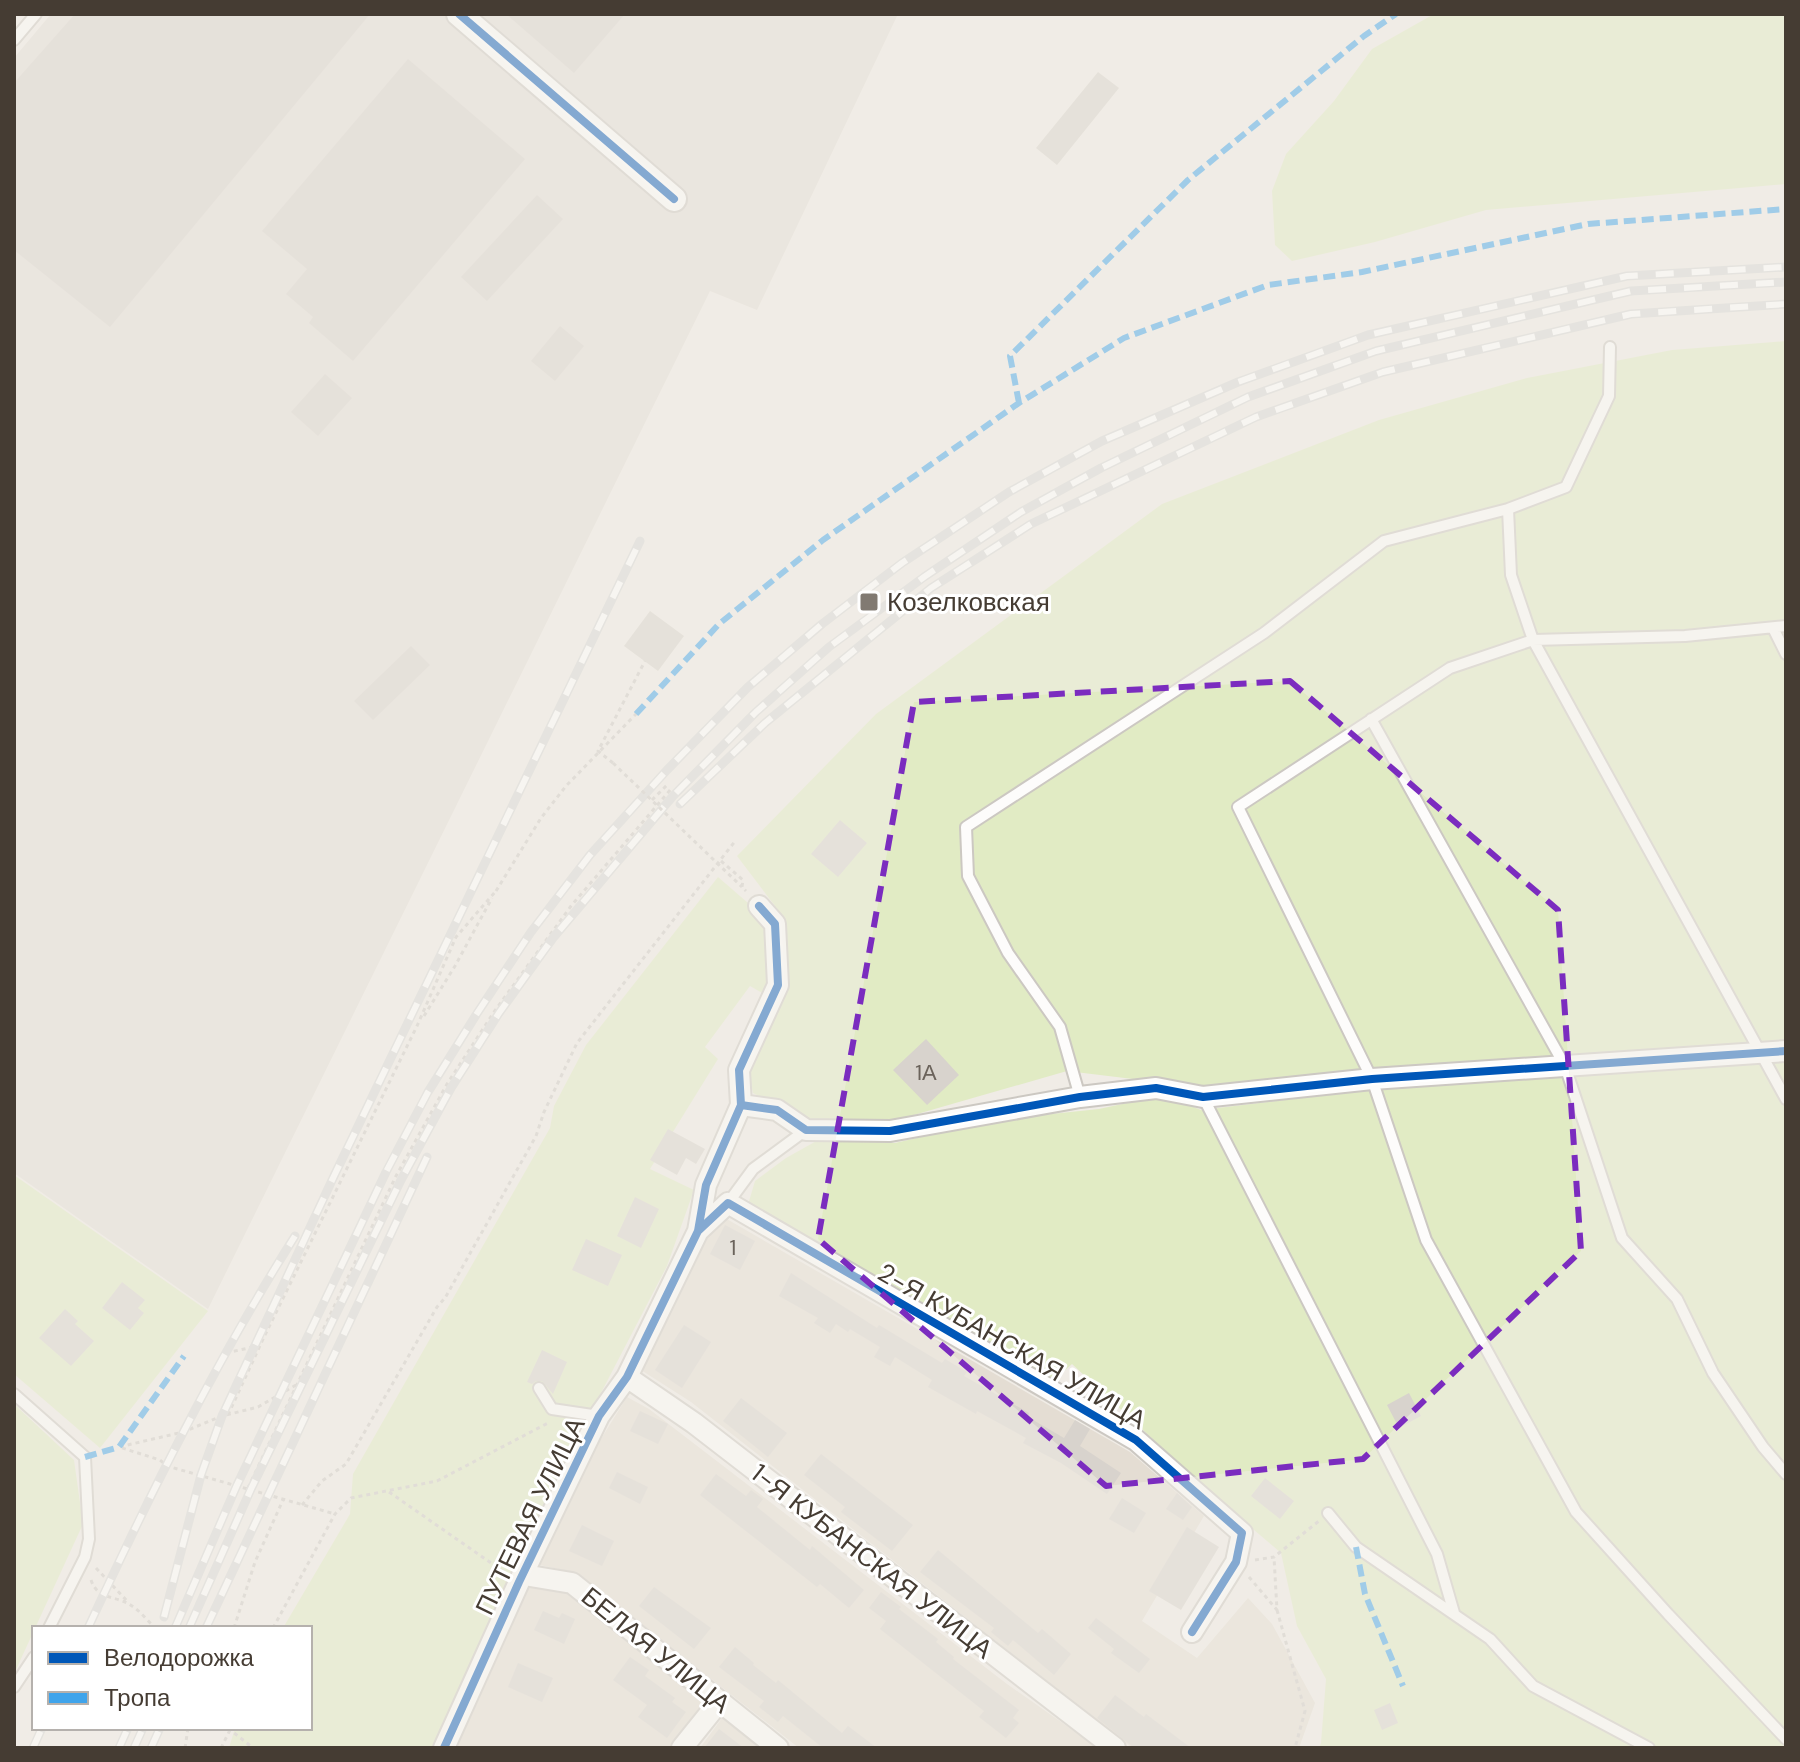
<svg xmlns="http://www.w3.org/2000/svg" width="1800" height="1762" viewBox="0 0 1800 1762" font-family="'DM Sans',sans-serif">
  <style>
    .residential { fill: #e4ddd3 }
    .industrial { fill: #e3ddd7 }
    .green { fill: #e1ebc4 }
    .building { fill: #d8d3cd }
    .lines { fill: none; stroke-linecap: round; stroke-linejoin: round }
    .service-casing { stroke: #ccc8c2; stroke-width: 14 }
    .minor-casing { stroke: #ccc8c2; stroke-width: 24 }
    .tertiary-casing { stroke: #ccc8c2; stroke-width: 28 }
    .path { stroke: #cecac6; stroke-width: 3; stroke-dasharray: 4 4; stroke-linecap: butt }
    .service { stroke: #fdfcfb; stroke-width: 10 }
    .minor { stroke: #fdfcfb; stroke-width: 20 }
    .tertiary { stroke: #fdfcfb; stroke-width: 24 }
    .rail-casing { stroke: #d8d8d7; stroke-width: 9 }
    .rail { stroke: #fff; stroke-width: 6; stroke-dasharray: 18; stroke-linecap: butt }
    .path-bridge { stroke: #cecac6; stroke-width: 3; stroke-dasharray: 4 4; stroke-linecap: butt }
    .quiet { stroke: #3fa4eb; stroke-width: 6; stroke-dasharray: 12 6; stroke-linecap: butt }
    .cycleway-casing { stroke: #fff; stroke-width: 13 }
    .cycleway { stroke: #0057b8; stroke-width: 8 }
    .marked { fill: none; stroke: #7b2cbf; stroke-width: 6; stroke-dasharray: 16 10; stroke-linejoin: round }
    .poi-dot { fill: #817a72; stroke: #fff; stroke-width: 3 }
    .labels { text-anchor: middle; stroke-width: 6; stroke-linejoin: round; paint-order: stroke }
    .number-label { font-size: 22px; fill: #6b635b }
    .poi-label { font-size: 26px; fill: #453c33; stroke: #fff; text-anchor: start }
    .street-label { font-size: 26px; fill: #453c33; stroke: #fff }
  </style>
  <rect width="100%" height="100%" fill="#f0ece6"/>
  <!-- residential -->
  <path class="residential" d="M725,1218L1130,1452L1204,1516L1142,1621L1197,1658L1248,1598L1272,1624L1315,1703L1299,1748H1132L691,1402L641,1370L704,1237Z
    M627,1397L649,1409L1007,1684L1098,1748H799L577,1573L540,1565L591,1455Z
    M527,1587L570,1591L710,1703L676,1748H455Z
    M725,1714L767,1748H700Z"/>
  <!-- industrial -->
  <path class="industrial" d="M51,14H898L757,310L710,291L208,1309L14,1173V58Z"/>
  <!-- green -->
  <path class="green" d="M1434,14H1786V184L1486,210L1375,242L1292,261L1275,245L1272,191L1286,154L1334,101L1372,49Z
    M1786,341V1041L1207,1088L1067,1071L886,1123L809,1121L753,1093L748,1069L788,975L775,906L737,856L876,714L1162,504L1379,420L1527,378L1672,350Z
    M718,877L762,915L771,950L766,995L750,986L705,1047L718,1059L650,1169L694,1190L667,1266L590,1414L434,1748H229L235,1728H310V1628H283L350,1514L353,1474L550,1128L554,1106L586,1045Z
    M1786,1062V1748H1319L1321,1743L1326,1679L1297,1626L1281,1553L1213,1495L1072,1364L1052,1382L747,1208L755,1181L786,1158L820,1139H860L895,1143L996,1120L1099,1109L1164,1095L1201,1110L1385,1088Z
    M14,1175L208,1311L100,1448L14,1374Z
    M14,1404L74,1460L83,1524L14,1674Z"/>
  <!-- building -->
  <path class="building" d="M75,14H370L110,327L14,250V83Z
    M506,14H625L574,73Z
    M408,59L525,159L353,361L309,323L313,317L286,294L307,269L262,231Z
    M1098,72L1119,88L1057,165L1036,148Z
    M537,195L563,219L487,301L461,277Z
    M560,326L584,346L555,381L531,361Z
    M325,374L352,398L318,436L291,412Z
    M650,611L684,636L658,671L624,646Z
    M411,646L430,665L373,720L354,701Z
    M840,820L867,843L838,877L811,854Z
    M926,1039L959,1075L927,1105L893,1070Z
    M668,1129L705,1149L696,1164L686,1158L677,1175L650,1160Z
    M635,1197L659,1209L641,1248L617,1236Z
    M725,1225L755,1241L740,1270L710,1254Z
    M586,1239L622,1255L608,1286L572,1270Z
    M791,1273L877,1328L879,1325L942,1363L945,1359L967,1372L964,1376L1029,1413L1028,1417L1064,1438L1075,1420L1090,1429L1080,1446L1121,1473L1107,1494L1061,1463L1023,1443L1026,1438L977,1411L976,1414L928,1387L932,1380L895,1357L890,1366L874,1357L880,1347L850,1329L848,1332L836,1324L830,1333L814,1323L818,1318L779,1296Z
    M122,1282L145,1300L138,1308L144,1313L130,1330L102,1308Z
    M65,1309L78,1321L75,1324L94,1341L71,1366L39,1338Z
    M684,1325L711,1342L682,1388L655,1370Z
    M542,1350L567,1362L553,1394L542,1381H536L532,1384L527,1382Z
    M1409,1393L1421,1416L1399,1428L1387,1405Z
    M741,1398L787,1433L768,1457L723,1421Z
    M640,1411L668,1424L658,1444L630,1431Z
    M821,1454L913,1525L892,1551L841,1512L845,1507L804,1475Z
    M617,1472L648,1487L640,1504L609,1488Z
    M716,1474L746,1496L751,1490L763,1499L757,1507L810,1550L812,1546L864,1590L849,1608L820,1584L817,1587L700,1495Z
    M1265,1478L1294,1501L1280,1519L1251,1496Z
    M1177,1493L1192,1507L1183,1520L1166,1509Z
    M1122,1498L1146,1513L1134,1533L1109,1519Z
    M582,1525L614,1541L602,1566L569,1551Z
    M1187,1527L1219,1547L1181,1610L1149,1591Z
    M938,1550L1038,1633L1042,1629L1071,1654L1054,1675L1013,1640L1008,1646L991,1632L994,1628L920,1572Z
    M654,1587L711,1628L694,1649L639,1606Z
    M881,1592L901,1607L899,1609L938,1639L936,1642L954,1657L953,1659L1019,1710L1013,1718L1019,1723L1006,1738L979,1717L984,1711L880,1629L886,1621L869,1608Z
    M543,1611L559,1618L562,1613L575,1619L564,1644L534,1630Z
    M1096,1618L1150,1659L1139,1673L1111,1653L1114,1649L1088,1628Z
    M735,1647L754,1663L753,1665L776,1683L778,1680L842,1733L848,1726L877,1748H823L783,1716L778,1722L759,1707L764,1701L719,1667Z
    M630,1657L649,1670L645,1676L675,1698L672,1702L686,1712L667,1738L638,1717L647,1705L613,1680Z
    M518,1663L553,1678L542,1702L508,1687Z
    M1115,1695L1144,1717L1146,1714L1191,1748H1134L1097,1718Z
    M1390,1703L1398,1723L1382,1730L1374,1710Z
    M719,1729L744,1748H704Z"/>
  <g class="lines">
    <defs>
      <path id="service" d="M14,40L36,14
        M1508,509L1511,575L1533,640L1786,1099
        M1786,626L1685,636L1533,640L1450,668L1238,807L1372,1079L1426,1240L1576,1512L1668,1614L1786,1739
        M1773,628L1786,654
        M1371,719L1565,1066L1622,1238L1677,1299L1713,1373L1763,1447L1786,1474
        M1080,1097L1060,1027L1008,953L968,876L966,827L1264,633L1384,541L1508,509L1566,487L1609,396L1610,347
        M1203,1097L1437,1554L1454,1613
        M728,1203L753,1169L806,1130
        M539,1388L552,1409L599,1416
        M14,1394L85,1457L89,1539L85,1557L49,1628
        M1328,1513L1356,1547L1490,1639L1533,1686L1649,1748
        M14,1687L34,1657"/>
      <path id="minor" d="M741,1105L777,1110L806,1130L890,1131L1080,1097L1156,1088L1203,1097L1372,1079L1786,1051
        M698,1231L728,1203L1136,1440L1242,1533L1236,1562L1192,1632
        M627,1377L694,1423L1115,1748
        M524,1575L572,1583L778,1748
        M444,1748L519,1582L599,1416L627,1377L698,1231L706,1185L741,1105L739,1070L778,985L775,924L759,906
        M682,1748L719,1702"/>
      <path id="tertiary" d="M459,14L674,199"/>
    </defs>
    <!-- service casing -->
    <use href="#service" class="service-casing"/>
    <!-- minor casing -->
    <use href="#minor" class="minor-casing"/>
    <!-- tertiary casing -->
    <use href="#tertiary" class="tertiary-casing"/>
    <!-- path -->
    <path class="path" d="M613,763L598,751L645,661
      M652,800L667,785
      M721,861L743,880L742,887L746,891
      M496,891L541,818L566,786L636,714
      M424,1016L455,966L492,898
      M226,1353L253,1347L261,1340
      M296,1385L258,1407L222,1416L183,1432L119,1447L160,1460L167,1466L335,1514
      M228,1415L264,1337L417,1026L456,937L495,892
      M248,1488L396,1176L447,1084L494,1012L571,906L671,789
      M389,1492L504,1572
      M302,1505L322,1481L346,1464L437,1307L445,1298L536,1136L544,1112L577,1043L736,840
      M1255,1560L1274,1557L1319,1521
      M96,1568L129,1603
      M1249,1577L1277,1610L1274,1557
      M91,1580C98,1601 117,1595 132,1606C140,1611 148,1621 155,1628
      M1277,1610L1305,1711L1295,1748
      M234,1628L255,1562L283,1500
      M273,1628L335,1514L351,1498L437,1481L548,1423
      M228,1728L253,1748
      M185,1748L188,1728
      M221,1748L230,1730"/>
    <!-- service -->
    <use href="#service" class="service"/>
    <!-- minor -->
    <use href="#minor" class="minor"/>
    <!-- tertiary -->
    <use href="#tertiary" class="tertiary"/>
    <defs>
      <path id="rail" d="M680,804L765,723L931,588L1031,524L1256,417L1383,372L1631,314L1786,304
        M164,1617L201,1475L222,1416L334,1176L640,541
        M88,1628C150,1494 216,1361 295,1236
        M175,1628L237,1485L386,1172L428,1092L476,1015L531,932L590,855L667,770L748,687L822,624L902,563L1009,492L1102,441L1238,382L1368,335L1627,276L1786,267
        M189,1628L251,1489L401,1180L451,1088L499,1013L553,938L673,796L756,712L829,647L924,577L1021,512L1101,468L1248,397L1376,351L1631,291L1786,282
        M206,1628L427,1157
        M33,1748L42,1728
        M119,1748L128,1728
        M134,1748L143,1728
        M151,1748L160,1728"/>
    </defs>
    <!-- rail casing -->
    <use href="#rail" class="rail-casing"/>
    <!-- rail -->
    <use href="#rail" class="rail"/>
    <!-- path-bridge -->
    <path class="path-bridge" d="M613,763L742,887"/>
    <!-- quiet -->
    <path class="quiet" d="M1019,403L1010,356L1188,180L1364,36L1396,14
      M636,714L719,624L823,540L1019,403L1124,338L1268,285L1362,272L1588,224L1786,209
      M85,1457L119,1447L184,1356
      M1356,1547L1365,1594L1403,1686"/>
    <defs>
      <path id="cycleway" d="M459,14L674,199
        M741,1105L777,1110L806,1130L890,1131L1080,1097L1156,1088L1203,1097L1372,1079L1786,1051
        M698,1231L728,1203L1136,1440L1242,1533L1236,1562L1192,1632
        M444,1748L519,1582L599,1416L627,1377L698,1231L706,1185L741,1105L739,1070L778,985L775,924L759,906"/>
    </defs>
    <!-- cycleway casing -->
    <use href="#cycleway" class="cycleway-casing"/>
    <!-- cycleway -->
    <use href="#cycleway" class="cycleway"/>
  </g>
  <!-- marked area -->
  <path d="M0 0H1800V1762H0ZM1290,681L1558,910L1581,1251L1363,1459L1106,1486L818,1239L914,702Z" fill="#f0ece6" fill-opacity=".55" fill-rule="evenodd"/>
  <path class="marked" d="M1290,681L1558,910L1581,1251L1363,1459L1106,1486L818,1239L914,702Z"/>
  <!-- markers -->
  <rect class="poi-dot" x="859" y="592" width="20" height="20" rx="4"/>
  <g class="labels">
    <!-- number labels -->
    <g class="number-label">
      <text x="926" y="1080">1А</text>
      <text x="733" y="1255">1</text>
    </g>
    <!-- poi labels -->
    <g class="poi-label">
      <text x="887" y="611">Козелковская</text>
    </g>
    <!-- street labels -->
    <g class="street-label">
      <text transform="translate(1012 1346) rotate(30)" y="9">2-Я КУБАНСКАЯ УЛИЦА</text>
      <text transform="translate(530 1516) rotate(-64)" y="9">ПУТЕВАЯ УЛИЦА</text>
      <text transform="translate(872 1561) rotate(38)" y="9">1-Я КУБАНСКАЯ УЛИЦА</text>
      <text transform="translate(656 1650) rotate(39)" y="9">БЕЛАЯ УЛИЦА</text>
    </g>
  </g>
  <!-- border -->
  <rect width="1800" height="1762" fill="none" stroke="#453c33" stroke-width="32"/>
  <!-- legend -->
  <rect x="32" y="1626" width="280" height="104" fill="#ffffff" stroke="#b5b1ad" stroke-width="2"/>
  <rect x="48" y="1652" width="40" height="12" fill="#0057b8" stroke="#b5b1ad" stroke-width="2"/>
  <text x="104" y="1666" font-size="24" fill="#453c33">Велодорожка</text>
  <rect x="48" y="1692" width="40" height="12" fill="#3fa4eb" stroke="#b5b1ad" stroke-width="2"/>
  <text x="104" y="1706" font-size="24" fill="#453c33">Тропа</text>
</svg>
